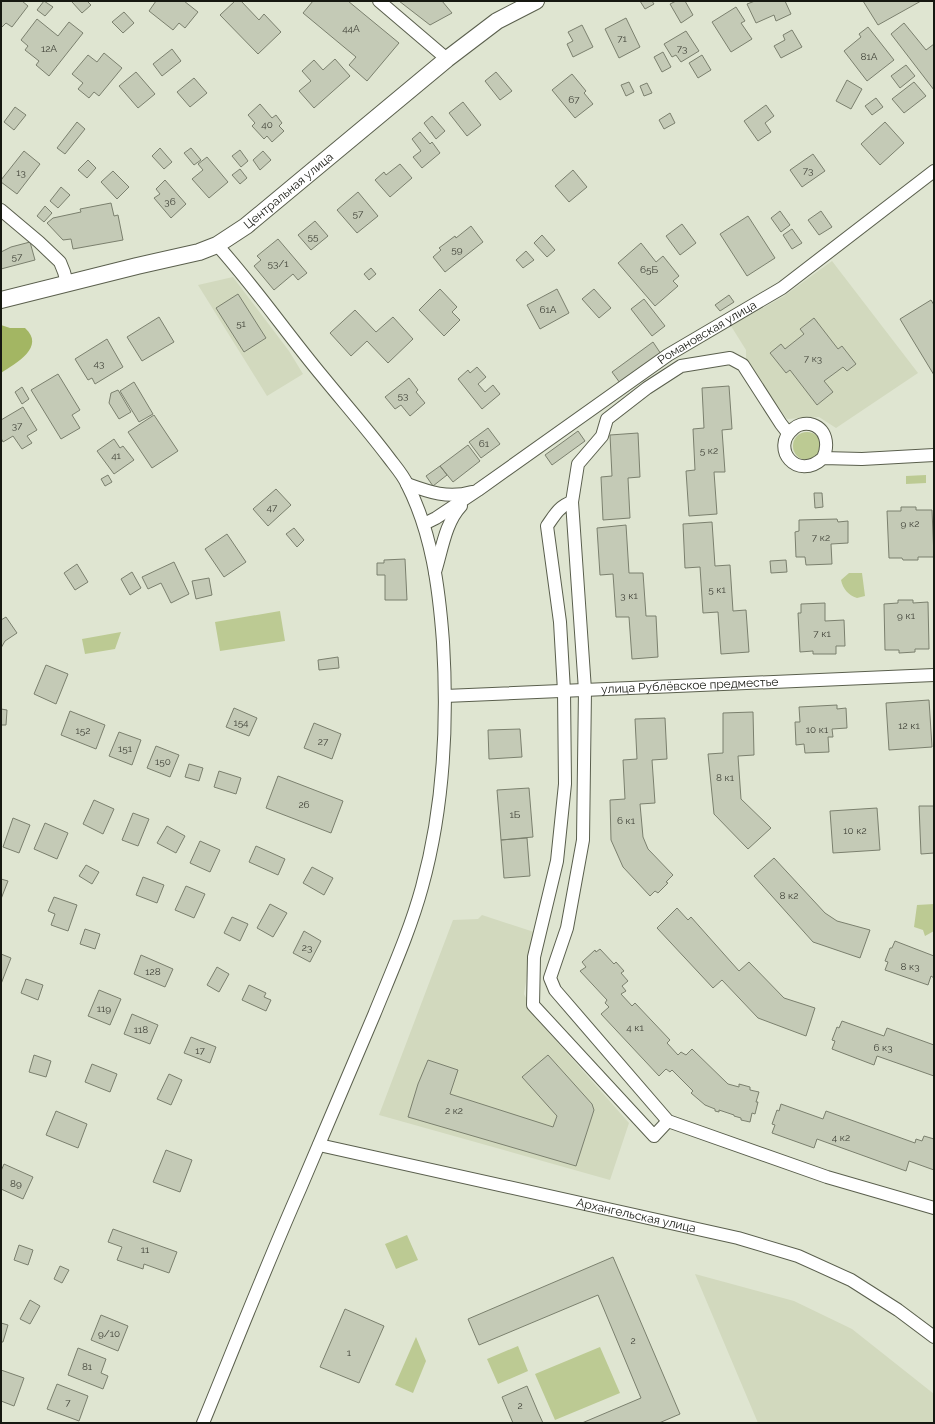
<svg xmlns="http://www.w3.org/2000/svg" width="935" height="1424" viewBox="0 0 935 1424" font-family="Raleway,sans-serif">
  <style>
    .built { fill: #d2d9be }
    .green { fill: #bcca93 }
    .forest { fill: #a3b663 }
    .building { fill: #c4cab6; stroke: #7b806e }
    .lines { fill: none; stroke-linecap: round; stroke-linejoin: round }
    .minor-casing { stroke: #5a5f4d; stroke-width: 14 }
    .major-casing { stroke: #5a5f4d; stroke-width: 18 }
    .minor { stroke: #fff; stroke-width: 12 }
    .major { stroke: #fff; stroke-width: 16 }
    .labels { text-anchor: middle; stroke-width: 3.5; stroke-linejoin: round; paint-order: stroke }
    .number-label { font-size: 10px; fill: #42443a }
    .street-label { font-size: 12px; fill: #161811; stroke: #dfe5d1 }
  </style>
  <rect width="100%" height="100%" fill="#dfe5d1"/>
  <!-- built -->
  <path class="built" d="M832,261L918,373L836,428L819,417L787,419L746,362V350L731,326L784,296Z
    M233,277L289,351L303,374L267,396L198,285Z
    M482,915L534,932L524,994L538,1020L629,1123L610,1180L379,1115L453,920L478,919Z
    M695,1274L794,1301L852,1329L934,1394V1423H758Z"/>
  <!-- green -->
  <path class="green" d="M793 446a14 14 0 1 1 28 0a14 14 0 1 1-28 0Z
    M926,475V483L906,484V476Z
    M849,573H862L865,596L857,598C848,595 843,589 841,580Z
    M280,611L285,641L220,651L215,622Z
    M121,632L115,649L85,654L82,639Z
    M934,904V931L925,936L923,930L914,927L917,905Z
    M407,1235L418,1260L396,1269L385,1244Z
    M416,1337L426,1361L413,1393L395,1385Z
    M518,1346L528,1371L498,1384L487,1359Z
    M600,1347L620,1393L555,1420L535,1374Z"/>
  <!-- forest -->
  <path class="forest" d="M1,325L10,328H25C46,347 16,363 1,373Z"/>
  <!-- building -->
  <path class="building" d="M1,1H22L28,6L12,27L6,23L1,28Z
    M44,1L53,7L45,16L37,10Z
    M73,1H87L91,5L82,13L72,2Z
    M156,1H184L198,12L185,28L179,23L173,30L149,11Z
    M235,1H241L259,20L264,14L281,32L258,54L220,15Z
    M313,1H348L399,43L367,81L349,65L356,57L303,13Z
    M399,1H442L452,13L430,25Z
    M640,1H652L654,4L645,9Z
    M676,1H685L693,15L681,23L670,4Z
    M755,1H785L791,14L776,21L774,15L756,23L747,4Z
    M863,1H921L878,25Z
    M736,7L745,21L741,23L752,39L731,52L712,22Z
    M124,12L134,23L123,33L112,22Z
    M626,18L640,47L619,58L605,29Z
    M37,19L58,36L69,22L83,33L49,76L36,65L39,61L25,50L28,46L21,40Z
    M904,23L926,50L934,44V90L891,34Z
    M582,25L593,47L573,57L567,44L573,41L568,32Z
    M868,27L894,60L867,81L844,51L861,37L859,34Z
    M792,30L802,47L781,58L774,46L785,40L783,35Z
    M686,31L699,51L681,62L676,55L672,57L664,44Z
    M172,49L181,61L162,76L153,64Z
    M663,52L671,67L662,72L654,57Z
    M104,53L122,68L99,96L94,92L89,98L78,89L83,83L72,74L88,55L97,62Z
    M702,55L711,70L698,78L689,63Z
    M335,59L350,76L314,108L299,91L311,81L302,71L314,60L323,70Z
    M906,65L915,76L900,88L891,76Z
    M136,72L155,94L138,108L119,86Z
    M496,72L512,91L500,100L485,81Z
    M572,74L586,91L584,93L593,104L575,118L552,90Z
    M194,78L207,93L190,107L177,92Z
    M847,80L862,89L851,109L836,101Z
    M629,82L634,92L626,96L621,85Z
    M914,82L926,96L904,113L892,99Z
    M647,83L652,93L644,96L640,86Z
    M876,98L883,107L872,115L865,106Z
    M463,102L481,125L467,136L449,113Z
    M260,104L272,118L276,115L282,123L279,126L284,131L272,142L267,136L264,139L252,126L255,123L248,115Z
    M766,105L774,116L765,123L771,132L758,141L744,121Z
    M15,107L26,115L14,130L4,122Z
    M670,113L675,123L664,129L659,120Z
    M432,116L445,131L436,139L424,123Z
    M77,122L85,129L65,154L57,148Z
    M885,122L904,143L880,165L861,144Z
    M420,132L430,144L432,142L440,153L422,168L413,157L421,151L412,139Z
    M160,148L172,162L164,169L152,156Z
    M191,148L201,160L194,165L184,153Z
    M240,150L248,161L241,167L232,156Z
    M24,151L40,164L17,194L1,182V180Z
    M263,151L271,160L260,170L253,160Z
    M813,154L825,171L802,187L790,170Z
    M207,157L228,182L209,198L192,179L203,170L198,164Z
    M88,160L96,168L87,178L78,170Z
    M400,164L412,178L390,197L375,180L384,172L386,175Z
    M240,169L247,178L240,184L232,175Z
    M573,170L587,187L569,202L555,186Z
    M113,171L129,187L117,199L101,182Z
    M165,180L186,204L171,218L154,198L160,194L156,189Z
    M61,187L70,195L58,208L50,201Z
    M358,192L378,216L357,233L337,210Z
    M111,203L114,216L118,215L123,240L73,249L71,239L63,240L47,223L53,218L81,212L80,209Z
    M45,206L52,213L44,222L37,216Z
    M780,211L790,225L781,232L771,218Z
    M821,211L832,227L819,235L808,220Z
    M748,216L775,258L747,276L720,234Z
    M315,221L328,236L311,250L298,235Z
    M682,224L696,243L680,255L666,236Z
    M471,226L483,242L445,272L433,257L441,250L439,248L455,236L456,238Z
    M792,229L802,243L792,249L783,235Z
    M542,235L555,250L547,257L534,243Z
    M278,239L307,273L298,280L293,274L274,290L254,266L261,260L257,256Z
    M30,242L35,260L1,269V252L11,247Z
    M641,243L656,262L663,256L679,276L673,281L678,286L655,306L618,263Z
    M526,251L534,260L523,268L516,260Z
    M371,268L376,274L369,280L364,274Z
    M440,289L457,307L452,312L460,320L444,336L419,310Z
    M557,289L569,313L540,329L527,305Z
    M594,289L611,308L599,318L582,299Z
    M238,294L266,338L244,352L216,308Z
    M729,295L734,302L720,311L715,305Z
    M644,299L665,326L652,336L631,309Z
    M931,300L934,305V375L900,319Z
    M355,310L376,332L393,317L413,339L388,363L367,341L351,356L330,333Z
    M159,317L174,342L142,361L127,337Z
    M814,318L838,349L842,346L856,364L847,371L843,367L824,381L833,392L817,405L790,370L786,373L770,353L781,344L785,349L804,334L800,329Z
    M107,339L123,367L95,384L92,378L88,380L75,359Z
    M653,342L661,354L620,383L612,372Z
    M477,367L486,377L478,384L485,392L493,385L500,394L482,409L458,379L468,370L470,373Z
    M58,374L80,410L72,415L80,428L61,439L31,390Z
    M409,378L418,390L416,392L425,403L410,416L401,405L395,409L385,397Z
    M134,382L153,414L139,422L120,391Z
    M729,386L732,429L722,430L725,472H714L717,514L689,516L686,471L695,470L693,429L704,428L702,388Z
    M22,387L29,399L22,404L15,392Z
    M118,390L131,412L119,419L109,403L111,393Z
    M23,407L37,430L27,436L32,443L22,449L13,436L3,442L1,438V420Z
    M154,415L178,451L152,468L128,432Z
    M488,428L500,444L481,458L469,442Z
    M578,431L585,441L552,465L545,455Z
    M638,433L640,477L628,478L630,518L603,520L601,477L612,476L610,435Z
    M114,439L120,448L123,446L134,460L114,474L97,451Z
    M468,445L480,461L453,482L440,466Z
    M440,466L447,475L433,486L426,476Z
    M108,475L112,482L105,486L101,479Z
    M276,489L291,505L268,526L253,509Z
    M814,493H822L823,507L815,508Z
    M901,507H916V510H932L934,557H918V560H903L902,558H889L887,511H901Z
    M837,519L838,522L848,521V543L831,544L832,564L806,565L805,557H796L795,532L799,531V520Z
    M712,522L715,566L730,565L733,611L746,610L749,652L721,654L718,612L703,613L700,567L685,568L683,524Z
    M626,525L629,573H643L646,616H656L658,657L632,659L629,617H616L613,574L600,575L597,528Z
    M294,528L304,540L297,547L286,534Z
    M227,534L246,562L224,577L205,549Z
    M405,559L407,600H385V575H377V563H384V560Z
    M786,560L787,572L771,573L770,561Z
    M174,562L189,594L171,603L161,583L148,589L142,577Z
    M77,564L88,582L75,590L64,573Z
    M132,572L141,588L130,595L121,579Z
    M209,578L212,595L196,599L192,581Z
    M898,600H913V603L928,602L929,649H915V652L899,653V650H885L884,604L898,603Z
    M825,603V621L844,620L845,646H836V654H813V651L800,652L798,613H801V604Z
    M6,617L17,633L5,641L1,648V620Z
    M338,657L339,668L319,670L318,660Z
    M46,665L68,674L56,704L34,694Z
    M929,700L932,747L889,750L886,703Z
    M837,705V709L846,708L847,728L832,729L833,737H828L829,752L805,753L804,744L796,745L795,722H800L799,707Z
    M234,708L257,718L249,736L226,727Z
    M1,709L7,710L6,725H1Z
    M70,711L105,725L96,749L61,735Z
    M753,712L754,755L738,756L741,799L771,828L748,849L714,814L708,754L723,753V713Z
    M665,718L667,759L652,760L655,803L640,804L643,837L648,849L673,875L666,882L668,883L658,893L655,891L650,896L623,867L611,840L610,800L625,799L623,760L637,759L635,719Z
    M314,723L341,734L332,759L304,748Z
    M520,729L522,757L489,759L488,730Z
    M119,732L141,740L132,765L109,756Z
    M156,746L179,755L170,777L147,768Z
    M189,764L203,768L199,781L185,777Z
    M219,771L241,778L236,794L214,787Z
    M278,776L343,801L331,833L266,808Z
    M529,788L533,837L501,840L497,790Z
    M94,800L114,809L103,834L83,824Z
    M919,806H934V853L921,854Z
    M877,808L880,850L833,853L830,811Z
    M133,813L149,819L138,846L122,840Z
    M13,818L30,825L19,853L3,847Z
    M45,823L68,833L57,859L34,849Z
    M167,826L185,836L176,853L157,843Z
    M527,838L530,876L504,878L501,840Z
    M200,841L220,850L210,872L190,863Z
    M256,846L285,859L278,875L249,862Z
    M774,858L825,913L837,921L870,930L860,958L813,942L754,876Z
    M86,865L99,872L92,884L79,876Z
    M312,867L333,878L324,895L303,883Z
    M143,877L164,885L157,903L136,895Z
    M1,879L8,881L1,899Z
    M186,886L205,894L194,918L175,910Z
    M54,897L77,905L68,931L51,925L55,914L48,911Z
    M270,904L287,913L273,937L257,928Z
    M677,908L688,920L691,917L739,971L749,962L784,998L815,1008L806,1036L758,1018L722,980L713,988L657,928Z
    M232,917L248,924L240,941L224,933Z
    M85,929L100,934L95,949L80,944Z
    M304,931L321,941L310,962L293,953Z
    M895,941L934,956V978L931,976L928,985L885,970L888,962L885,961L890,948H892Z
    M600,949L614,964L616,962L624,971L621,973L628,981L622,986L626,991L621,994L632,1006L635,1003L670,1040L667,1043L678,1055L681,1052L686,1055L692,1049L728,1084L739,1087V1084L750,1087V1090L759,1092L756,1102H758L755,1114L752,1113L750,1122L741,1120V1118L734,1116V1115L719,1110V1112L715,1111V1109L705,1105L691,1093L693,1091L672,1070L670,1072L666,1069L659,1076L601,1014L609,1007L605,1003L607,1000L580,971L586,967L582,962L595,950L596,952Z
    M1,954L11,958L1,984Z
    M141,955L173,969L165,987L134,974Z
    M217,967L229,974L219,992L207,985Z
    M26,979L43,985L38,1000L21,993Z
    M249,985L266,993L264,997L271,1000L266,1011L242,1000Z
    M99,990L121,999L110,1025L88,1016Z
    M132,1014L158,1025L150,1044L124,1034Z
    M842,1021L884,1036L887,1028L934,1045V1076L877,1056L874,1065L832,1049L835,1041L832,1040L837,1027L839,1028Z
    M191,1037L216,1047L210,1063L184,1053Z
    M34,1055L51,1061L46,1077L29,1072Z
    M548,1055L592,1104L594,1110L576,1166L408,1117L418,1084L428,1060L458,1070L450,1094L553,1127L557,1116L522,1077Z
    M92,1064L117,1074L110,1092L85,1082Z
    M169,1074L182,1080L171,1105L157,1099Z
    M781,1104L823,1119L826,1111L915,1143L916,1139L922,1141L924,1136L934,1139V1170L909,1161L906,1171L817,1139L814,1148L772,1133L775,1125L772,1124L777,1110L779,1111Z
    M56,1111L87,1124L78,1148L46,1135Z
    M166,1150L192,1160L180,1192L153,1182Z
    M4,1164L33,1177L23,1199L1,1189V1171Z
    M113,1229L177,1252L169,1273L144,1264L143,1269L117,1260L122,1247L108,1242Z
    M19,1245L33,1250L28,1265L14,1260Z
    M613,1257L680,1414L659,1423H582L641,1398L598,1295L479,1345L468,1319Z
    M60,1266L69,1270L62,1283L54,1279Z
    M30,1300L40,1306L30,1324L20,1319Z
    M345,1309L384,1326L359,1383L320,1367Z
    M101,1315L128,1326L118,1351L91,1340Z
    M1,1323L8,1325L3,1342H1Z
    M78,1348L106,1359L101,1373L108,1376L103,1389L68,1375Z
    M1,1370L24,1378L14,1406L1,1401Z
    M57,1384L88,1396L79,1421L47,1409Z
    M527,1386L538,1412L543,1423H513L502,1397Z"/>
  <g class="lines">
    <defs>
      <g id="minor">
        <path d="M379,1L447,59"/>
        <path d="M1,210L39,242L60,262L64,272L67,283"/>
        <path d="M788,433L781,424L743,365L730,358L681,366L647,388L607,419L602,436L578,464L572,502L585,690L583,840L567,928L550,978L555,990L668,1121L827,1177L934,1208"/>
        <path d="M823,458C829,445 827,428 810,424C804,423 797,425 793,429C770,448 797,482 823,458L862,459L934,455"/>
        <path d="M407,484C429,492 448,499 472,492"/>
        <path d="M572,502C559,506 554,516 547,526L560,622L564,691L565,784L557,861L534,957L533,1005L654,1136L668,1121"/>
        <path id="s1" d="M424,524L436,518L478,490L668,355L782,288L934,171"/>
        <path d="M435,572C442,550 445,523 461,506"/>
        <path id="s2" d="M445,696L934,675"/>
        <path id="s3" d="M319,1145L738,1238L798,1256L851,1280L898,1310L934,1337"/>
        <path d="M203,1423C235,1345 266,1266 300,1189C325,1131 349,1073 374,1015C391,973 410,931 422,887C444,807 448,724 443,642C439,588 432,533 407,484C403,475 395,466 389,458C368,430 345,404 323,377C287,334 255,287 217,245"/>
      </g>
      <g id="major">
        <path id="s4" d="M1,300L137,266L199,252L217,245L246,226L447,59L497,21L536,1"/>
      </g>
    </defs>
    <!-- minor casing -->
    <use href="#minor" class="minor-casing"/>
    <!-- major casing -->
    <use href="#major" class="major-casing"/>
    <!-- minor -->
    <use href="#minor" class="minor"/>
    <!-- major -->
    <use href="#major" class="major"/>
  </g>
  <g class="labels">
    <!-- number labels -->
    <g class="number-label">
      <text x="351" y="32">44А</text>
      <text x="622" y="42">71</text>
      <text x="49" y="52">12А</text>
      <text x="682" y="52">73</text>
      <text x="869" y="60">81А</text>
      <text x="574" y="103">67</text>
      <text x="267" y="128">40</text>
      <text x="808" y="174">73</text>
      <text x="21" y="176">13</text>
      <text x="170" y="205">36</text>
      <text x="358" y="217">57</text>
      <text x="313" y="240">55</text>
      <text x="457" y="253">59</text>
      <text x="17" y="260">57</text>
      <text x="278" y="267">53/1</text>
      <text x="649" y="273">65Б</text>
      <text x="548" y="313">61А</text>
      <text x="241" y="327">51</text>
      <text x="813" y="362">7 к3</text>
      <text x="99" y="367">43</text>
      <text x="403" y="399">53</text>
      <text x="17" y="429">37</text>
      <text x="484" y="447">61</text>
      <text x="709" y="454">5 к2</text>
      <text x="116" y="459">41</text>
      <text x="272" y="511">47</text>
      <text x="910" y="527">9 к2</text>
      <text x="821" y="541">7 к2</text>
      <text x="717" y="593">5 к1</text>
      <text x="629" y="599">3 к1</text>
      <text x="906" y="619">9 к1</text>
      <text x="822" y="637">7 к1</text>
      <text x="241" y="726">154</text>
      <text x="909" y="729">12 к1</text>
      <text x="817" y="733">10 к1</text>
      <text x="83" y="734">152</text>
      <text x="323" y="745">27</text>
      <text x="125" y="752">151</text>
      <text x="163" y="765">150</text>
      <text x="725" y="781">8 к1</text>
      <text x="304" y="808">26</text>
      <text x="515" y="818">1Б</text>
      <text x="626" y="824">6 к1</text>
      <text x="855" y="834">10 к2</text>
      <text x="789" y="899">8 к2</text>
      <text x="307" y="951">23</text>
      <text x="910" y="970">8 к3</text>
      <text x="153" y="975">128</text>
      <text x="104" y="1012">119</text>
      <text x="635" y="1031">4 к1</text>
      <text x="141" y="1033">118</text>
      <text x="883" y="1051">6 к3</text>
      <text x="200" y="1054">17</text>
      <text x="454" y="1114">2 к2</text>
      <text x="841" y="1141">4 к2</text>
      <text x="16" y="1187">89</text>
      <text x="145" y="1253">11</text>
      <text x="109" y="1337">9/10</text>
      <text x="633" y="1344">2</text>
      <text x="349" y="1356">1</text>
      <text x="87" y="1370">81</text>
      <text x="68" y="1406">7</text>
      <text x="520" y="1409">2</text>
    </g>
    <!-- street labels -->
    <g class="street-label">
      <text dy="4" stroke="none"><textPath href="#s4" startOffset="313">Центральная улица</textPath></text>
      <text dy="4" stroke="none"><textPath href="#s1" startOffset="342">Романовская улица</textPath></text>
      <text dy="4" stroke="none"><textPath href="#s2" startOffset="245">улица Рублёвское предместье</textPath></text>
      <text dy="4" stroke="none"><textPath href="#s3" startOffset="325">Архангельская улица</textPath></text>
    </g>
  </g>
  <!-- border -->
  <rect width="935" height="1424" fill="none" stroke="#161811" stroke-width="4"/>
</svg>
